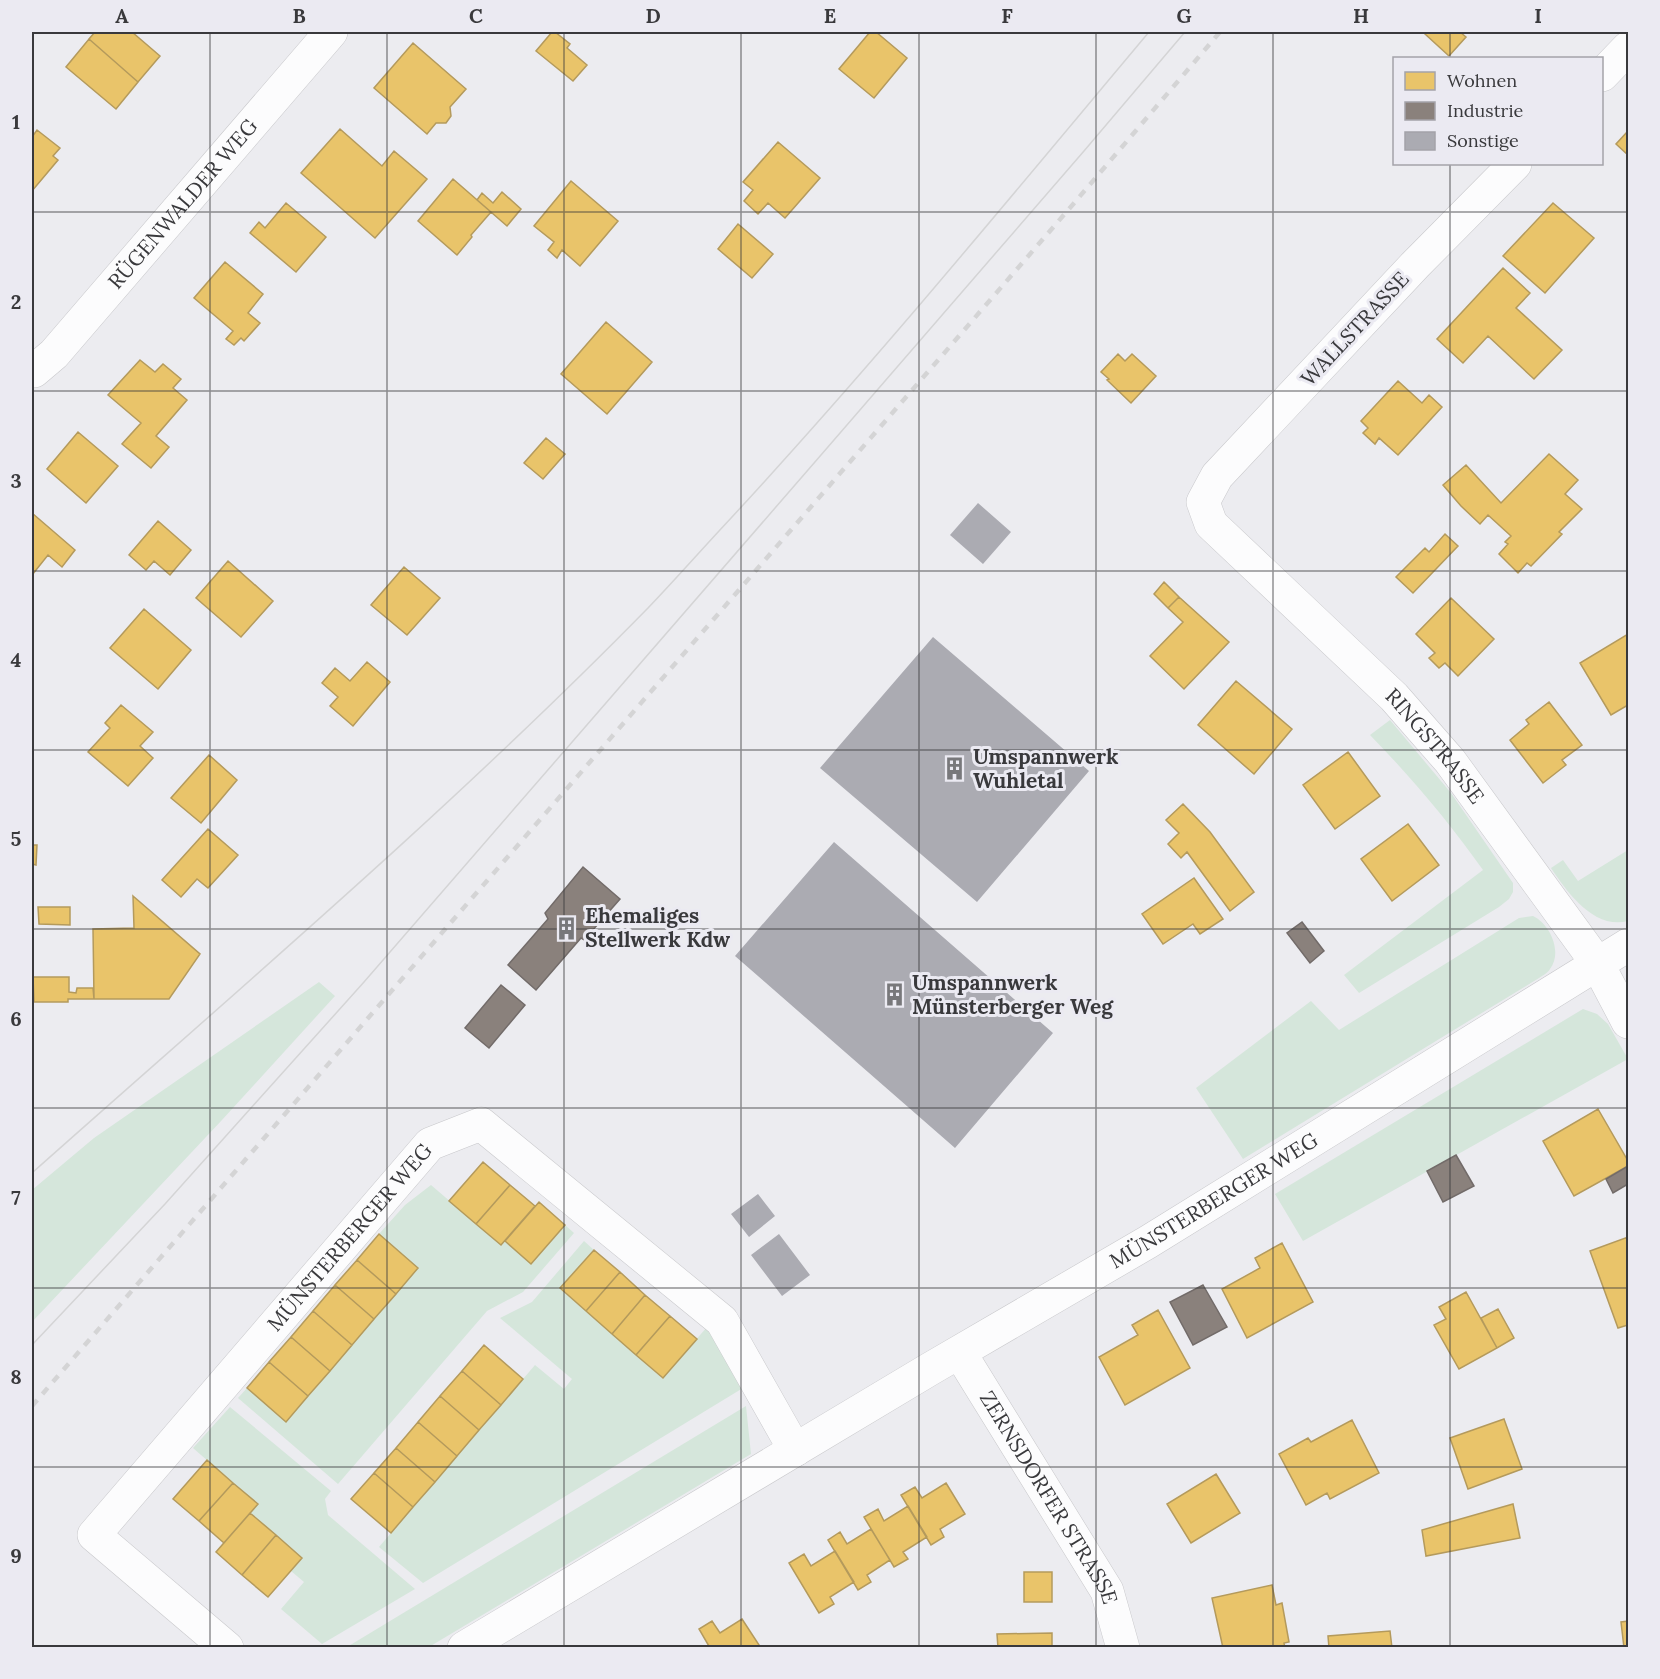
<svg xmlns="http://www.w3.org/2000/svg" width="1660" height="1679" viewBox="0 0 1660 1679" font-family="Lora,serif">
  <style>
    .green { fill: #d5e6db }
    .homes { fill: #e9c46a; stroke: #b49a5c; stroke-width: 1.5 }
    .industry { fill: #8a817c; stroke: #726b69; stroke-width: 1.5 }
    .building { fill: #ababb2 }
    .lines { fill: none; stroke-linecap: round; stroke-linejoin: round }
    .minor-casing { stroke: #c8c8cb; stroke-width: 34 }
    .minor { stroke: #fcfcfd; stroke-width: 33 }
    .tram { stroke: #d4d4d5; stroke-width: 1.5 }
    .rail { stroke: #d4d4d5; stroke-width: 4.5; stroke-dasharray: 8 8; stroke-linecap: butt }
    .grid { fill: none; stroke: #39393c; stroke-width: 1.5; stroke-opacity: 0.55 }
    .labels { text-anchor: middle; stroke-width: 6; stroke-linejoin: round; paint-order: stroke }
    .street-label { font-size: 21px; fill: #39393c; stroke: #ebeaf2 }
    .poi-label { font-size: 21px; font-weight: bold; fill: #39393c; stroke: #ebeaf2; text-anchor: start }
    .neatline { fill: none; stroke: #39393c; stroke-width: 2 }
    .grid-label { font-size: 20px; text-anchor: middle; font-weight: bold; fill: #39393c }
  </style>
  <rect width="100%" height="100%" fill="#ececf0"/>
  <!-- green -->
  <path class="green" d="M1390,720L1451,793L1513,883V892L1509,899L1499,907L1359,993L1344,975L1483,870C1449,822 1411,777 1370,735Z
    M1628,850V921C1594,930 1567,892 1551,868L1563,860L1578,881Z
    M1533,916C1550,924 1563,952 1550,969C1548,973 1542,976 1539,978L1243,1159L1196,1088L1311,1001L1339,1030L1519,918Z
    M319,982L335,996L222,1120L32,1322V1190L94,1138Z
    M1583,1009L1597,1014L1608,1024L1628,1059L1303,1241L1275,1194Z
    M431,1185L501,1245L505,1241L531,1264L565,1225L574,1233L523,1292L487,1311L338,1484L238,1398L247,1388L286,1422L418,1268L379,1234L405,1205Z
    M584,1241L594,1250L561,1289L662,1378L708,1326L743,1388L423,1583L379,1547L535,1365L564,1389L572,1379L500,1318L532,1302Z
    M746,1406L751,1454L429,1647H347Z
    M230,1407L331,1491L325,1499L328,1515L415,1589L322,1644L281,1609L304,1582L291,1571L302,1558L250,1513L257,1504L193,1448Z"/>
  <!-- homes -->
  <path class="homes" d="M95,32H132L160,56L138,82L89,39Z
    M552,32H555L570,44L567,48L587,65L573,81L536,51Z
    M870,32H876L907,58L874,98L839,69Z
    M1427,32H1460L1466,37L1449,56L1425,34Z
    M89,39L138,82L116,109L66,67Z
    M413,43L466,89L450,107L451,116L446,123H436L427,134L374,88Z
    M340,129L382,166L394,151L427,179L375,238L301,173Z
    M37,130L60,148L53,156L58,160L32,191V137Z
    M1628,131V155L1616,144Z
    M778,142L820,178L785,218L768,203L758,214L744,201L753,190L743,182Z
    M453,179L491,212L471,235L472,237L457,255L418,221Z
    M571,181L618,221L580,266L562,250L557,258L548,250L554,242L534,226Z
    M502,192L521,209L507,226L477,200L482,193L493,203Z
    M286,203L326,237L296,272L250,233L259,222L265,228Z
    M1553,203L1594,238L1545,293L1503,256Z
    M738,224L773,254L752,278L718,249Z
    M225,262L263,294L248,313L260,323L244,341L241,338L234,345L226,339L233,331L194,298Z
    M1503,268L1530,293L1516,308L1562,350L1534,379L1488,336L1463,363L1437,339Z
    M606,322L652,362L607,414L561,374Z
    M1118,354L1125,361L1132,354L1156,376L1131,403L1107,380L1109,379L1101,372Z
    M140,360L155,372L163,364L181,379L173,388L187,400L156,436L169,447L151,468L122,444L141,423L108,395Z
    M1398,381L1422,403L1429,395L1442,407L1398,455L1379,438L1375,444L1363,433L1368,428L1361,421Z
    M78,432L118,466L86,503L47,469Z
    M546,438L565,454L543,479L524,463Z
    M1549,454L1578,480L1565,494L1582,509L1559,532L1562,534L1531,566L1527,563L1518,573L1499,554L1508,544L1505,542L1511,536L1488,515L1480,524L1461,506L1443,485L1466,465L1501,503Z
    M32,513L75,550L62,567L48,555L32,575Z
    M158,521L191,550L170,575L154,561L146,570L129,555Z
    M1445,534L1458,546L1413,593L1396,577L1425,548L1429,552Z
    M228,561L273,601L241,637L196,598Z
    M404,567L440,598L407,635L371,605Z
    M1164,582L1179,597L1168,608L1154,594Z
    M1179,597L1229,642L1184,689L1150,656L1183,622L1168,608Z
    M1451,598L1494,639L1458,676L1445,663L1439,668L1429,658L1435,653L1416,634Z
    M144,609L191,650L158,689L110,648Z
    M1628,634V705L1611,715L1580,663Z
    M367,662L390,682L353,726L330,706L338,697L322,683L335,668L350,681Z
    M1236,681L1292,729L1254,774L1198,725Z
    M1549,702L1582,745L1562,760L1566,765L1543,783L1510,740L1529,724L1526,720Z
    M121,705L153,732L140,746L153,758L128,786L88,752L110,728L105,723Z
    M1348,752L1380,796L1335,829L1303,785Z
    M209,755L237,780L201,823L171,798Z
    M1183,804L1210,832L1254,892L1230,911L1187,852L1181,858L1168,844L1179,833L1166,820Z
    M1408,824L1439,865L1392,901L1361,859Z
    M208,829L238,855L208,888L197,879L181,897L162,880Z
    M32,838V845H37L36,865L32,864Z
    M1194,878L1223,919L1200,934L1193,924L1163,944L1142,914Z
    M133,896L200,954L169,999H94L93,929L134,928Z
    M38,907H70V925L39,924Z
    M33,977H69V992L76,993L77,988H93L94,999H68V1002H34Z
    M1598,1109L1628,1161V1166L1574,1196L1543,1141Z
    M483,1162L510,1185L476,1224L449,1201Z
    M510,1185L535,1206L501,1245L476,1224Z
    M539,1202L565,1225L531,1264L505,1241Z
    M379,1234L418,1268L396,1294L357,1260Z
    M1628,1237V1325L1618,1328L1590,1251Z
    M1282,1243L1313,1302L1247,1338L1222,1289L1260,1268L1255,1258Z
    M594,1250L620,1272L586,1311L560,1288Z
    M357,1260L396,1294L374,1319L335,1285Z
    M620,1272L645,1295L612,1334L586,1311Z
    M335,1285L374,1319L352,1345L313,1311Z
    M1466,1292L1497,1348L1459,1369L1434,1325L1446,1319L1439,1307Z
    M645,1295L670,1316L636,1355L612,1334Z
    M1498,1309L1514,1338L1497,1348L1481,1318Z
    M1158,1310L1190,1368L1125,1405L1099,1357L1138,1335L1132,1325Z
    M313,1311L352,1345L330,1371L291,1337Z
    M670,1316L697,1339L663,1378L636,1355Z
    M291,1337L330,1371L308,1396L269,1362Z
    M484,1345L523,1379L501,1405L462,1371Z
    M269,1362L308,1396L286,1422L247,1388Z
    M462,1371L501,1405L479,1430L440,1396Z
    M440,1396L479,1430L457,1456L418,1422Z
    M1504,1419L1522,1469L1468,1489L1450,1438Z
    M1352,1420L1379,1473L1330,1499L1327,1493L1306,1505L1279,1454L1308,1438L1311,1442Z
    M418,1422L457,1456L435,1482L396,1448Z
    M396,1448L435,1482L413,1507L374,1473Z
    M207,1460L233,1483L199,1521L173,1499Z
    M374,1473L413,1507L391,1533L351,1499Z
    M1216,1474L1240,1513L1191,1543L1167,1504Z
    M233,1483L258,1504L224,1543L199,1521Z
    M946,1483L965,1514L940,1529L944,1537L931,1545L901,1495L915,1487L922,1498Z
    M1513,1504L1520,1538L1426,1556L1422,1530Z
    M908,1506L927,1537L903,1552L908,1559L894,1567L864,1517L878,1509L884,1521Z
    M250,1513L276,1535L242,1575L216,1552Z
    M871,1529L890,1560L867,1575L871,1582L858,1590L828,1540L840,1532L847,1544Z
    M276,1535L302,1558L268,1597L242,1575Z
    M835,1551L854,1582L830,1597L834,1604L819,1613L789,1563L804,1554L811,1566Z
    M1024,1572H1052V1602H1024Z
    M1272,1585L1276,1605L1282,1603L1289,1642L1284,1643L1285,1648H1223L1212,1598Z
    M742,1619L761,1648H710L699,1629L712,1621L720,1633Z
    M1628,1621V1648H1624L1621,1622Z
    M1390,1631L1392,1648H1329L1328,1636Z
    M1052,1633V1648H998L997,1634Z"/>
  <!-- industry -->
  <path class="industry" d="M583,867L620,899L584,940L581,938L536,990L508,965L548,919L545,913Z
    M1302,922L1324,951L1310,963L1287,933Z
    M501,985L525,1005L489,1048L465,1028Z
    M1456,1155L1474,1186L1443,1202L1427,1171Z
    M1628,1166V1184L1613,1193L1606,1179Z
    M1203,1285L1227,1327L1193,1345L1170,1302Z"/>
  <!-- building -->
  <path class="building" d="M978,503L1011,532L983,564L950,535Z
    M933,637L1089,771L977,902L820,768Z
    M834,842L1053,1033L955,1148L735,956Z
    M758,1194L775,1216L749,1237L731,1214Z
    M779,1234L810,1275L782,1296L751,1255Z"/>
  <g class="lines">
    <defs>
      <g id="minor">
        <path d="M1602,75L1628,48"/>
        <path id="s1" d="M1515,164L1415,265L1217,476L1203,502L1211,524L1394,697L1450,761L1597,963L1628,1022"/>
        <path id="s2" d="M32,371H34L54,354L331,32"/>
        <path id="s3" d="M960,1353L1107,1591L1123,1648"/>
        <path id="s4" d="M227,1648L94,1535L430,1144L481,1124L722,1321L795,1450"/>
        <path id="s5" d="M464,1648L930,1369L1148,1242L1628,945"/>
      </g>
    </defs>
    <!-- minor casing -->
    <use href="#minor" class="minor-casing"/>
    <!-- minor -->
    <use href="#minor" class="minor"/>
    <!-- tram -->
    <path class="tram" d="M32,1173C240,988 453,807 648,608C672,583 695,557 719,531C869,370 1008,200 1149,32
      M32,1345L165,1204L364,982L821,455L1084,151L1185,32"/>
    <!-- rail -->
    <path class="rail" d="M32,1406L1069,209L1220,32"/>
  </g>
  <!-- grid -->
  <path class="grid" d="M210,32V1648M387,32V1648M564,32V1648M741,32V1648M919,32V1648M1096,32V1648M1273,32V1648M1450,32V58M1450,164V1648M32,212H1628M32,391H1628M32,571H1628M32,750H1628M32,929H1628M32,1108H1628M32,1288H1628M32,1467H1628"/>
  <!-- icons -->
  <defs>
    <symbol id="building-bare" viewBox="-9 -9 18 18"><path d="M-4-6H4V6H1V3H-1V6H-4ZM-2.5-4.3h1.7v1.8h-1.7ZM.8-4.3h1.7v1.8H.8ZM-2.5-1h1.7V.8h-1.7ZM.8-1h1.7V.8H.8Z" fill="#78787b" stroke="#ebeaf2" stroke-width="2.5" paint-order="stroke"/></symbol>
  </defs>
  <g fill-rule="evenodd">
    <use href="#building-bare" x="938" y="752" width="33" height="33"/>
    <use href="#building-bare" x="550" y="912" width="33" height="33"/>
    <use href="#building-bare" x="878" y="978" width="33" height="33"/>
  </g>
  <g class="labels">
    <!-- street labels -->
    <g class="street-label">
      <text dy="7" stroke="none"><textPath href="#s2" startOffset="226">RÜGENWALDER WEG</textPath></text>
      <text transform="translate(1355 329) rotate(-47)" y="7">WALLSTRASSE</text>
      <text dy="7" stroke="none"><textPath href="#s1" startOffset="800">RINGSTRASSE</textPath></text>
      <text dy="7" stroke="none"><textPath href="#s5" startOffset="873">MÜNSTERBERGER WEG</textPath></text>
      <text dy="7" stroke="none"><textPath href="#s4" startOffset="567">MÜNSTERBERGER WEG</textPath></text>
      <text dy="7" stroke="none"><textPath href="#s3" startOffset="170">ZERNSDORFER STRASSE</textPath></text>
    </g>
    <!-- poi labels -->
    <g class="poi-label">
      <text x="973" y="764">Umspannwerk<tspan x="973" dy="24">Wuhletal</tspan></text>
      <text x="585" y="923">Ehemaliges<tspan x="585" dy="24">Stellwerk Kdw</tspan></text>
      <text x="912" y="990">Umspannwerk<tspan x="912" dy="24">Münsterberger Weg</tspan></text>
    </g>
  </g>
  <!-- border -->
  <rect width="1660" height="1679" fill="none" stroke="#ebeaf2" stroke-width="66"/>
  <!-- legend -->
  <rect x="1393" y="57" width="210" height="108" fill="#ebeaf2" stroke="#a4a3a9" stroke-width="1.5"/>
  <rect x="1405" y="72" width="30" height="18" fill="#e9c46a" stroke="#a4a3a9" stroke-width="1.5"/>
  <text x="1447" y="87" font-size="18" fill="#39393c">Wohnen</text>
  <rect x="1405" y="102" width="30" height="18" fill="#8a817c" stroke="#a4a3a9" stroke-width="1.5"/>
  <text x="1447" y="117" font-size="18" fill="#39393c">Industrie</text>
  <rect x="1405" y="132" width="30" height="18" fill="#ababb2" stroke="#a4a3a9" stroke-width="1.5"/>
  <text x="1447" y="147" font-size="18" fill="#39393c">Sonstige</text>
  <rect x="33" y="33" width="1594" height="1613" class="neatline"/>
  <g class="grid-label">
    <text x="122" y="23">A</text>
    <text x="299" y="23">B</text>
    <text x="476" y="23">C</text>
    <text x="653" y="23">D</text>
    <text x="830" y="23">E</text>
    <text x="1007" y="23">F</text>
    <text x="1184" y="23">G</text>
    <text x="1361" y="23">H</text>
    <text x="1538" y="23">I</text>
    <text x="16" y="129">1</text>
    <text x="16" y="309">2</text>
    <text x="16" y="488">3</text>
    <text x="16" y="667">4</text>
    <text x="16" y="846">5</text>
    <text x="16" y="1026">6</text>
    <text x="16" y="1205">7</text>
    <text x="16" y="1384">8</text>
    <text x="16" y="1563">9</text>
  </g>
</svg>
